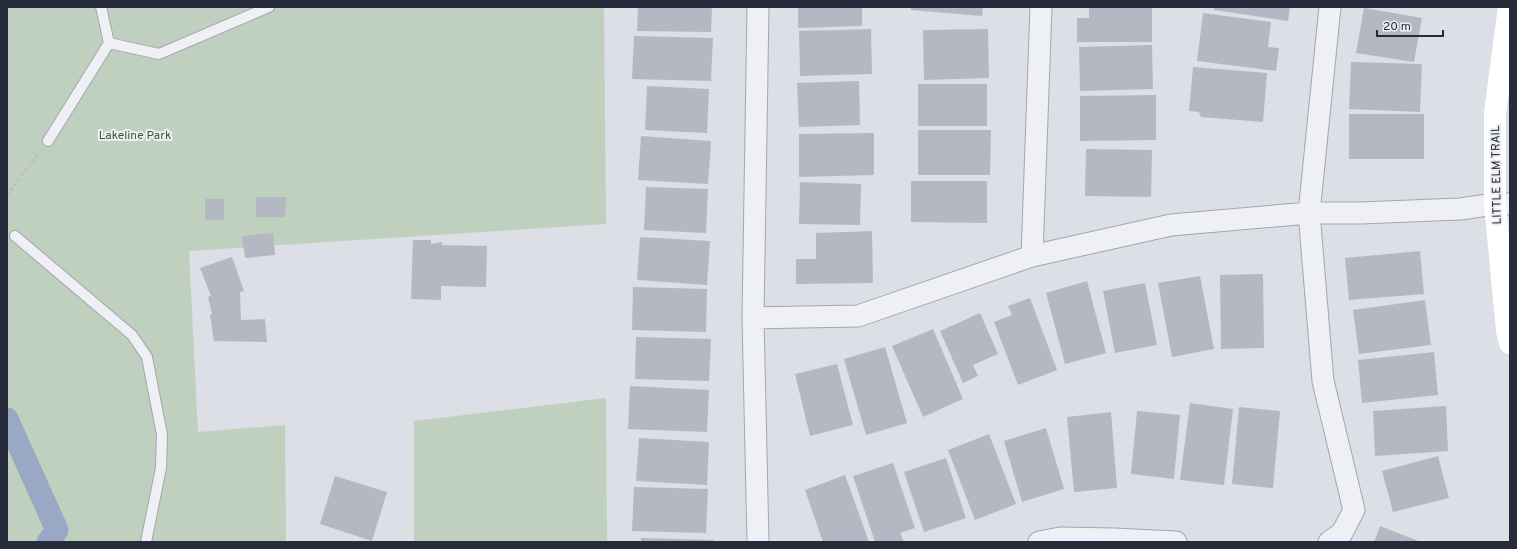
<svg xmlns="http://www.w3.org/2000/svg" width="1517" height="549" viewBox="0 0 1517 549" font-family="Overpass,sans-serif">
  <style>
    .green { fill: #c0d0be }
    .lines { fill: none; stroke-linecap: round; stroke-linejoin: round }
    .canal { stroke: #98a8c5; stroke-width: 23 }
    .building { fill: #b4b8c2 }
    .lane-casing { stroke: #a2a6b0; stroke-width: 12 }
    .street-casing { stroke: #a2a6b0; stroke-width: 23 }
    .path { stroke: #bbbdc5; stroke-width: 2.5; stroke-dasharray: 3 3; stroke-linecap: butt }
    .lane { stroke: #eff0f5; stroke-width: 10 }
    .street { stroke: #eff0f5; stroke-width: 21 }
    .secondary { stroke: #fff; stroke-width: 22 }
    .labels { text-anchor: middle; stroke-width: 4; stroke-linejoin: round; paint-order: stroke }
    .park-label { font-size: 12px; fill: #375735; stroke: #eceef4 }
    .street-label { font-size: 12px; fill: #272c3c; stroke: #eceef4 }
  </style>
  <rect width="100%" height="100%" fill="#dcdfe6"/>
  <!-- green -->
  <path class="green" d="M7,7H604L606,224L189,251L198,432L285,425L286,542H7Z
    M606,398L607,542H414V421Z"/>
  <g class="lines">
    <!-- canal -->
    <path class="canal" d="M7,419L57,530L48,542"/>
  </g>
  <!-- building -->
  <path class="building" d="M638,7H712L711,32L637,31Z
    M798,7H862V26L798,28Z
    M911,7H983L982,16L911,10Z
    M1089,7H1152V42H1077V18H1089Z
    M1214,7H1290L1288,21L1214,10Z
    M1364,8L1422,18L1414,62L1356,53Z
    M1203,13L1271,22L1268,47L1279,48L1276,71L1197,61Z
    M871,29L872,74L800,76L799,31Z
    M988,29L989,78L924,80L923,30Z
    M634,36L713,38L711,81L632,79Z
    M1152,45L1153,89L1080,91L1079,47Z
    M1351,62L1422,64L1420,112L1349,109Z
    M1193,67L1267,73L1263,122L1201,117L1199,112L1189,111Z
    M859,81L860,125L799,127L797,83Z
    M918,84H987V126H918Z
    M647,86L709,89L707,133L645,130Z
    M1156,95V140L1080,141V96Z
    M1349,114H1424V159H1349Z
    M918,130H991L990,175H918Z
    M874,133V175L799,177V134Z
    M641,136L711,141L708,184L638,180Z
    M1086,149L1152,150L1151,197L1085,196Z
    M911,181H987V223L911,222Z
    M800,182L861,184L860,225L799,224Z
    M646,187L708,189L706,233L644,230Z
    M256,197H286L285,217H256Z
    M205,199H224V220H205Z
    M872,231L873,283L796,284V259H816V233Z
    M273,233L275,255L245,258L242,236Z
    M640,237L710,241L707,285L637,280Z
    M413,240H431V244L442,242V245L487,246L486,287L441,286V300L411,299Z
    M1420,251L1424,294L1349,300L1345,258Z
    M232,257L244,291L240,292L241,320L265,319L267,342L214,341L210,315L212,314L208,297L211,296L200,268Z
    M1263,274L1264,348L1221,349L1220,275Z
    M1200,276L1214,349L1172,357L1158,283Z
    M1087,281L1106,353L1065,364L1046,293Z
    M1145,283L1157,345L1115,353L1103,291Z
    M633,287L707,289L706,332L632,330Z
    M1030,298L1057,370L1018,385L994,322L1012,315L1008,306Z
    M1425,300L1431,345L1359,354L1353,310Z
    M980,313L998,354L973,365L978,376L963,383L940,331Z
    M933,329L963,399L923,417L892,346Z
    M636,337L711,339L709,381L635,379Z
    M885,347L907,423L866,435L844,359Z
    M1434,352L1438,395L1362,403L1358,360Z
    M837,364L853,425L810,436L795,374Z
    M630,386L709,390L707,432L628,429Z
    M1190,403L1233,409L1224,485L1180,480Z
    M1446,406L1448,451L1375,456L1373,411Z
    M1239,407L1280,411L1273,488L1232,484Z
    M1137,411L1180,415L1174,479L1131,474Z
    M1111,412L1117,488L1074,492L1067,417Z
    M1046,428L1064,489L1022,502L1004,441Z
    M989,434L1016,504L975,520L948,450Z
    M639,438L709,442L707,485L636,481Z
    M1438,456L1449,498L1393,512L1382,471Z
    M946,458L966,518L924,532L904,472Z
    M893,463L915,528L900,533L904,542H875L853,476Z
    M845,475L869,542H823L805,490Z
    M335,476L387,492L372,541L320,524Z
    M634,487L708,489L706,533L632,531Z
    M1380,526L1421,542H1374Z
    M641,538L714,540V542H641Z"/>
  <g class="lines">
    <defs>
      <path id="lane" d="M101,7L109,43L159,54L269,7
        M48,141L109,43
        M15,236L132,335L147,357L162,435L161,468L146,542"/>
      <path id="street" d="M758,7L753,318L758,542
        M1032,256L1041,7
        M753,318L858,316L1032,256L1171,225L1309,213H1360L1460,209L1495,204H1510
        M1039,542L1060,538L1114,539L1176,542
        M1329,542L1342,533L1354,510L1323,381L1309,213L1330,7"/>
    </defs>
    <!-- lane casing -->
    <use href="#lane" class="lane-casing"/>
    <!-- street casing -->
    <use href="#street" class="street-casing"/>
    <!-- path -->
    <path class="path" d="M7,195L39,153"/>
    <!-- lane -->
    <use href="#lane" class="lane"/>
    <!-- street -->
    <use href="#street" class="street"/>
    <!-- secondary -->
    <path class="secondary" d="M1509,7L1495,113V204L1507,331L1510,343"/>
  </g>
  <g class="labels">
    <!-- park labels -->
    <g class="park-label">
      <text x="135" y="139">Lakeline Park</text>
    </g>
    <!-- street labels -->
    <g class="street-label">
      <text transform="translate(1496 175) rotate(-91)" y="4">LITTLE ELM TRAIL</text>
    </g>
  </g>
  <!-- border -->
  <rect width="1517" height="549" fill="none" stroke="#272c3c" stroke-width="16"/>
  <!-- scale -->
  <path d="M1377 30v6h66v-6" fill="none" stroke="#272c3c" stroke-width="2"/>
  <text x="1383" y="30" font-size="12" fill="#272c3c" stroke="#eceef4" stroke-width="3" paint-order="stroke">20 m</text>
</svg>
